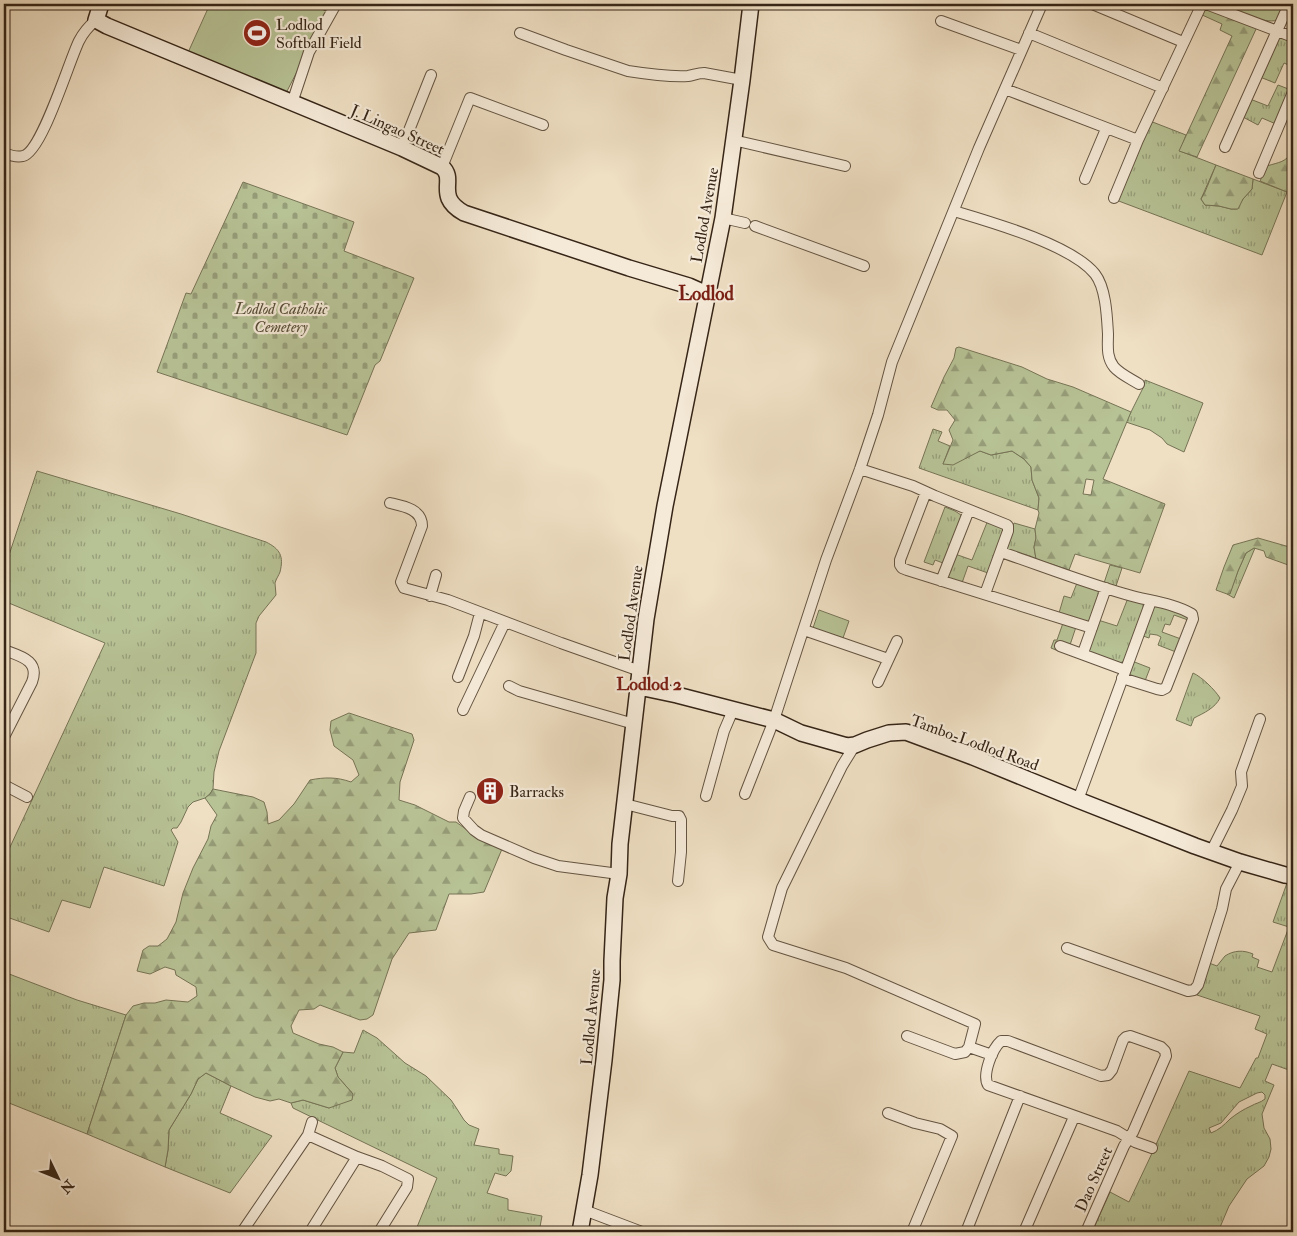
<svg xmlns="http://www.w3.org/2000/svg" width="1297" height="1236" viewBox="0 0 1297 1236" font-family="'IM FELL Double Pica',serif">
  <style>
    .grass { fill: url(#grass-tufts); stroke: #767456; fill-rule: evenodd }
    .forest { fill: url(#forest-firs); stroke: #767456; fill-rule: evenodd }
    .cemetery { fill: url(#cemetery-stones); stroke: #767456 }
    .garden { fill: #b7c295; stroke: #767456 }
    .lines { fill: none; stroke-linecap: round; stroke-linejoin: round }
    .street-casing { stroke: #645442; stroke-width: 12 }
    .secondary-casing { stroke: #362517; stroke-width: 18 }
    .street { stroke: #f5ead8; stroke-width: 10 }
    .secondary { stroke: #f5ead8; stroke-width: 15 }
    .labels { text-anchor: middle; stroke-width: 4.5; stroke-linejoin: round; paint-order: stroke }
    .poi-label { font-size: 16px; fill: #362517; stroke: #f5ead8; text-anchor: start }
    .street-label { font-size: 16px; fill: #362517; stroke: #f5ead8 }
    .park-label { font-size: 16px; font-style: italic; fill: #564c36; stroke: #f5ead8 }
    .neighbourhood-label { font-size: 18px; font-weight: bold; fill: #7a1f14; stroke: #f5ead8 }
    .quarter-label { font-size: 19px; font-weight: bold; fill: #7a1f14; stroke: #f5ead8 }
  </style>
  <defs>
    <pattern id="grass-tufts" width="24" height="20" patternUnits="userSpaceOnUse" patternTransform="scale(1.25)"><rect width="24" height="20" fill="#b7c295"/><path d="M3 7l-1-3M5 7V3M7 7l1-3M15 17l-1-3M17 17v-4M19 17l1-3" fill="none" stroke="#969d79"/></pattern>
    <pattern id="forest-firs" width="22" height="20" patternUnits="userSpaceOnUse" patternTransform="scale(1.25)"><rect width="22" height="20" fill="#b7c295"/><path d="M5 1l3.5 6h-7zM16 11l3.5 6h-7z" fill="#969d79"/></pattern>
    <pattern id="cemetery-stones" width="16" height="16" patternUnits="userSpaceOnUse" patternTransform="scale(1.25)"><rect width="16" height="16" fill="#b7c295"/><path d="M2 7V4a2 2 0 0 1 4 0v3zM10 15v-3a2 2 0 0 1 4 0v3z" fill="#969d79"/></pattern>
  </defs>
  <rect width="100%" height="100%" fill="#efdfc3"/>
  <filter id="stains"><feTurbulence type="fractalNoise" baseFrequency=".004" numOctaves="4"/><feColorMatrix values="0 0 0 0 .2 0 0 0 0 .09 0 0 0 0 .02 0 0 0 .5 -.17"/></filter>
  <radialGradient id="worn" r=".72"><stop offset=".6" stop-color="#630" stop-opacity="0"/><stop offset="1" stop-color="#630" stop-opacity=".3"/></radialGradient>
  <!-- grass -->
  <path class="grass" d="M1218,4H1285L1277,20C1265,25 1230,9 1218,4Z
    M1279,36L1293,42V67L1284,63L1275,83L1260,77Z
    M1278,85L1291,90L1276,124L1262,118L1258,125L1243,117L1250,99L1268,106Z
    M1150,121L1186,135L1180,151L1216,165L1201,199L1205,205L1219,206L1231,209H1237L1243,199L1252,189L1253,179L1287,192L1262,255L1116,200Z
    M1145,380L1203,403L1184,452L1167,444L1162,438L1150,430L1126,422L1144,386Z
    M933,429L942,432L938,441L950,446L943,464L980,451L991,455L1012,451L1024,459L1031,467L1032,480L1039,498L1038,510L919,468Z
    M37,471L181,514L266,542C280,549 284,556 280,572C279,575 276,579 275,583C275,587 276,591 276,595L259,616L256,623V653L219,751L214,772L213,789L210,794L205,798L193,802L188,807L181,822L177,828H173L171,830L178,842L164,886L104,867L90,908L62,900L49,932L4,916V860L105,643L4,601V570Z
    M945,507L955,511L961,515V517L943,563L935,560L933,565L924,562Z
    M988,520L1003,529V534L988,573L968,566L962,583L948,579L947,577L955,554L972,560Z
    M1014,523L1035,529L1036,538L1034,547L1036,559L1007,551L1006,547Z
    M1254,548H1255L1234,598L1227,594L1230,593L1238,571L1246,553Z
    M1110,565L1122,568L1116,586L1104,583Z
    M1077,583L1101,591L1089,623L1059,613L1064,596L1071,598Z
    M1128,598L1143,603L1144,606L1124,661L1120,663L1117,662L1090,652L1089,651L1098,620L1117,626Z
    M1156,604L1185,615L1189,618L1188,620L1174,615L1170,625L1165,624L1162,632L1181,639L1176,652L1158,645L1161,637L1157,635L1150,634L1149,638L1143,636L1154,606Z
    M1063,623L1076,627L1070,645L1060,641L1056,650L1051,648L1054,640H1057Z
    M1132,661L1150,668L1145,681L1128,675Z
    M1193,673C1202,677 1215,690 1220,698C1215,708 1204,713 1194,718L1191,726L1176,720Z
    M1287,883L1293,884V1070H1289L1272,1064L1265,1081L1274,1085L1262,1114L1264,1128L1270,1139L1271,1149L1269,1157L1264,1166L1247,1179L1229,1206L1218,1232H1092L1110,1192L1129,1202L1154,1149L1189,1071L1240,1088L1256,1058H1258L1267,1034L1255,1029L1260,1016L1197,995L1209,963L1217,966C1220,963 1222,959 1225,956C1234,950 1244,950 1253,954L1252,957L1259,960L1257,967L1272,972L1289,927L1273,922ZM1262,1092L1265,1095V1099C1260,1103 1256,1103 1251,1106C1244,1109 1236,1114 1230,1119C1224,1125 1219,1130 1211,1133L1209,1128L1221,1123L1239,1102L1257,1093Z
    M4,972L77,1000L126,1015L87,1134L4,1101Z
    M363,1030L377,1038L405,1063L426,1076L451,1100L457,1109L464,1120L469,1125L479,1129L474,1145L499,1149V1154L513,1156L511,1171L506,1176L495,1173L487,1193L508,1199V1210L542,1216L539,1232H415L437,1178L293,1108L291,1103L303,1100L329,1108L353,1094L338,1077L335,1068L343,1052L354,1053Z
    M206,1073L231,1086L220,1113L272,1136L230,1193L165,1167L168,1150L169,1130L191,1094L198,1079Z"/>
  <!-- forest -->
  <path class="forest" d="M1203,8L1257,27L1197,157L1179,151L1232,36L1220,30L1222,24L1200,14Z
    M1293,150V176L1287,192L1260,181L1267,166C1279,162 1286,163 1293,150Z
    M1216,165L1253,179L1252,189L1243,199L1238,209H1231L1219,206L1205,205L1201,199L1205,192Z
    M959,347L1022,367L1047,379L1073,387L1131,412L1103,479L1165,504L1140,573L1075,554L1069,570L1036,559L1034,547L1036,538L1035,529L1039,513L1038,510L1039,498L1032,480L1031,467L1024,459L1012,451L991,455L980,451L953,465L943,464L953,440L949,430L955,420L947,410H938L931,407L944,377L954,358L956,348ZM1086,479L1094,480L1091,495L1083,494Z
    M1258,538L1293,548V568L1291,566L1266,557L1264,551L1254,548L1246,553L1238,571L1230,594H1227L1216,590L1224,567L1233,545Z
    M349,713L412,734L414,740L400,782L399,800L415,805L449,822H456L470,832L502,849L484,892L471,894H449L436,930L409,933L392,959L373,1015L367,1019L360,1020L320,1005L314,1009L299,1010L291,1026L293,1033L319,1044L333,1047L343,1052L335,1068L338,1077L353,1094L352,1100L329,1108L303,1100L291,1103L279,1099L270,1101L255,1097L231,1086L206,1073L198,1079L191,1094L169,1130L168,1150L165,1167L87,1134L126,1015L133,1006L144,1003H155L166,1000L188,1002L197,996L196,987L176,975L175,970L165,967L150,974L137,971L143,950L149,946H158L167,939L176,922L183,893L193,868L208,839L211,826L217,815L205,798L210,794L213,789L253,797L264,802L267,812L268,824L279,820L294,804L310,780C325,777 337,777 351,782L359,775L353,760L334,746L330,730L331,721Z"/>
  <!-- cemetery -->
  <path class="cemetery" d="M243,182L354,222L344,251L414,278L380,361L375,365L347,435L157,372L186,293L191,294Z"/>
  <!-- garden -->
  <path class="garden" d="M210,4H315L329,9L283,99L186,57Z
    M819,610L849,621L843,638L813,628Z"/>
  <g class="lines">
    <defs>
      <path id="street" d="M324,4L333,8
        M1092,4L1183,42
        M1206,4L1293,37
        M941,21L1021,50
        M520,33L566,50L628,71C647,74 669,77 688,76C694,75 698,73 704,73L742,80
        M1029,33L1163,88
        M1005,89L1138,140
        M292,103L309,52L336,4
        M733,140L845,166
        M1225,147L1289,4
        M402,148L431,75
        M4,153C9,155 16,158 23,156C42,152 69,61 79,41C83,33 89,26 96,20
        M442,167L470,98L543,125
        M1259,173L1293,92
        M1085,179L1106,129
        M1114,198L1138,140L1202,4
        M954,211C991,222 1072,245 1095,274C1106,288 1107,317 1108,334C1108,345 1106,357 1114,367C1120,374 1131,379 1139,384
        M723,218L745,223
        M755,226L864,266
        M860,469L913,486L935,496L1007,525L1008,526V531L985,594
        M926,492L900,560V565L902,568L907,570L1092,628
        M390,503C403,506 422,509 422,526L401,582L404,588L448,600L561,643L640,671
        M1001,552C1042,566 1083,582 1125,594C1147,601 1171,602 1192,614L1193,619L1166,688L1162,690L1157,689L1122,678
        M941,581L969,510
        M430,596L436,575
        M804,630L888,659
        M1060,646L1125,670
        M4,650C20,656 40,660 32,682L4,737
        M1083,653L1106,588
        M458,677L474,636L480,613
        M878,682L897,641
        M509,686L519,691L634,724
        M463,710L505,622
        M855,745L842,766L782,888L768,937L773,945L846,968L975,1024L969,1047
        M4,785L27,797
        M745,794L774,720L826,560L860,469L878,415L892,362L979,148L1042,4
        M706,796L724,731L733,710
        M470,797L464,811L463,818L474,830L481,835L534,858L558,866L619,874
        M1078,800L1151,601
        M625,804L672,816H679L681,820V852L678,881
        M1211,852L1232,810L1242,786L1241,772L1260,719
        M1067,948L1188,991L1194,990L1198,985L1222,909L1226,889L1240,862
        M907,1036L955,1054L965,1052L969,1047L992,1055
        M888,1113L915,1123L940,1129L952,1136L912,1232
        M308,1135L357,1157L382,1166L408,1179L407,1187L379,1232
        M584,1210L642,1232
        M242,1232L308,1135L312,1122
        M310,1232L357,1157
        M966,1232L1020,1096
        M1024,1232L1074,1117
        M1086,1232L1124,1146L1133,1132L1166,1056L1165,1051L1161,1047L1130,1036L1126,1037L1123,1040L1112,1070L1108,1075L1101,1076L1008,1041H1001C992,1049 982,1075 988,1085L1117,1131L1135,1142L1152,1148"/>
      <path id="secondary" d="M101,4L96,20L107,26L402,148L442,167C457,180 434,196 464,213L629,268L689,286L707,294
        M639,687L677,695L774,720L801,733L847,746L855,745L867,740L889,733L906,732L973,757L1078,800L1195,846L1240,862L1285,875L1293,876
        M580,1232L590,1175L604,1060L612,980V961L615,898L619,874L620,844L646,619L665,506L723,218L742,80L751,4"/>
    </defs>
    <!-- street casing -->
    <use href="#street" class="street-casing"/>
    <!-- secondary casing -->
    <use href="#secondary" class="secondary-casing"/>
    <!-- street -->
    <use href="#street" class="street"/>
    <!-- secondary -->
    <use href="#secondary" class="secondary"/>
  </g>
  <!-- icons -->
  <defs>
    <symbol id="stadium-disc" viewBox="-11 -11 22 22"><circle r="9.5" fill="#8f2418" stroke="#f5ead8"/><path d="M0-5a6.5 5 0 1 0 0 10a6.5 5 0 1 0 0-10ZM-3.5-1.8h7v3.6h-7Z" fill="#fff"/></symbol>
    <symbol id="building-disc" viewBox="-11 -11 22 22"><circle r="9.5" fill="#8f2418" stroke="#f5ead8"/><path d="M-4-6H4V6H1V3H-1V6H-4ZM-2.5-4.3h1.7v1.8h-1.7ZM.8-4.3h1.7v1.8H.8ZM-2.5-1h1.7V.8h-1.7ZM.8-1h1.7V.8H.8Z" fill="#fff"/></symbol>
  </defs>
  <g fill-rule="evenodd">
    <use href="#stadium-disc" x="241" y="17" width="32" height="32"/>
    <use href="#building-disc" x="474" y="775" width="32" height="32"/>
  </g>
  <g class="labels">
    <!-- poi labels -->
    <g class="poi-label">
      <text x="276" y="30">Lodlod<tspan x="276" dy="18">Softball Field</tspan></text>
      <text x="509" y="797">Barracks</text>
    </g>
    <!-- street labels -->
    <g class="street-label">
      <text transform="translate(398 129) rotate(24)" y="6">J. Lingao Street</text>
      <text transform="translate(704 215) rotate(-80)" y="6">Lodlod Avenue</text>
      <text transform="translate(630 613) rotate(-82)" y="6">Lodlod Avenue</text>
      <text transform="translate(975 742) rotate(20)" y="6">Tambo-Lodlod Road</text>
      <text transform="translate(590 1017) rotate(-85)" y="6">Lodlod Avenue</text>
      <text transform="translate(1093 1179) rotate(-66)" y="6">Dao Street</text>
    </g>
    <!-- park labels -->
    <g class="park-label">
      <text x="281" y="314">Lodlod Catholic<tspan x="281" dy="18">Cemetery</tspan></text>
    </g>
    <!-- neighbourhood labels -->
    <g class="neighbourhood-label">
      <text x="649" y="690">Lodlod 2</text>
    </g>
    <!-- quarter labels -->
    <g class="quarter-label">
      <text x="706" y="300">Lodlod</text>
    </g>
  </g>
  <!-- margin -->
  <rect width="1297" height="1236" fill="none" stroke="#efdfc3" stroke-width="20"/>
  <rect x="5" y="5" width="1287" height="1226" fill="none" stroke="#362517" stroke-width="2.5"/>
  <rect x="10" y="10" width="1277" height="1216" fill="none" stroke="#362517"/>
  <!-- north arrow -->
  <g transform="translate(58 1178) rotate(133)" stroke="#f5ead8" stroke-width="4" paint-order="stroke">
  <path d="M0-4L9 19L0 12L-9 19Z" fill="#362517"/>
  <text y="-8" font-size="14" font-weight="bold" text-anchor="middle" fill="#362517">N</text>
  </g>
  <rect width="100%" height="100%" filter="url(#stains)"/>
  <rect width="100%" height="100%" fill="url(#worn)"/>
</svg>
